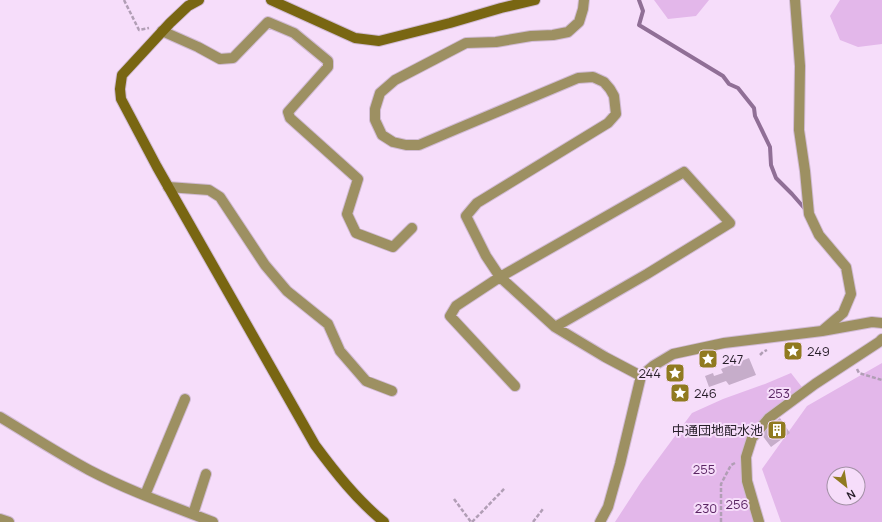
<svg xmlns="http://www.w3.org/2000/svg" width="882" height="522" viewBox="0 0 882 522" font-family="Manrope,'Noto Sans JP',sans-serif">
  <style>
    .green { fill: #e3b7ea; fill-rule: evenodd }
    .lines { fill: none; stroke-linecap: round; stroke-linejoin: round }
    .stream { stroke: #906f96; stroke-width: 4 }
    .building { fill: #c6adca }
    .street-casing { stroke: #d1bbd4; stroke-width: 12 }
    .secondary-casing { stroke: #d1bbd4; stroke-width: 12 }
    .path { stroke: #b19eb5; stroke-width: 2.5; stroke-dasharray: 4 2; stroke-linecap: butt }
    .street { stroke: #9d9062; stroke-width: 10 }
    .secondary { stroke: #796612; stroke-width: 10 }
    .labels { text-anchor: middle; stroke-width: 4; stroke-linejoin: round; paint-order: stroke }
    .poi-label { font-size: 13px; fill: #271e29; stroke: #f6ddfa; text-anchor: start }
    .park-label { font-size: 13px; fill: #5a2563; stroke: #f6ddfa }
  </style>
  <rect width="100%" height="100%" fill="#f6ddfa"/>
  <!-- green -->
  <path class="green" d="M654,0H709L696,16L668,19Z
    M840,0H882V44L858,47L840,40L830,16Z
    M882,363V522H781L762,469L807,406ZM834,474H858V498H834Z
    M791,373L805,391L769,418L746,457L759,522H615L641,482L692,413L723,399L765,384Z"/>
  <g class="lines">
    <!-- stream -->
    <path class="stream" d="M639,0L643,11L639,25L723,76L729,84L738,88L754,108L755,116L770,147L771,165L776,178L792,194L806,210"/>
  </g>
  <!-- building -->
  <path class="building" d="M749,358L756,375L729,385L726,381L709,387L705,376L713,373L714,376L723,373L721,369Z
    M780,418L790,433L771,447L762,435L769,426Z"/>
  <g class="lines">
    <defs>
      <path id="street" d="M584,0L583,9L579,22L568,32L553,35L531,36L496,42L466,43L395,80L380,93L375,109V120L382,135L393,142L406,145H419L459,128L578,78L593,77L604,82L610,89L614,96L616,114L608,123L477,203L466,216L486,256L500,277L555,327L605,357L641,376
        M795,0L800,66L799,130L805,171L809,214L819,235L846,267L851,294L843,313L823,330
        M162,31L198,47L220,59L233,58L268,22L294,33L328,61V67L288,112L290,118L358,179L347,214L356,233L393,247L412,228
        M168,187L209,190L220,197L265,265L287,291L328,324L340,351L366,381L392,391
        M515,386L450,316L456,306L500,277L684,172L730,223L647,274L555,327
        M0,417C30,435 59,454 89,470C129,491 172,506 213,522
        M145,495L185,399
        M193,514L206,474
        M0,519L9,522
        M600,522L608,507L620,464L641,376L653,366L673,354L724,343L822,331L872,322L882,323
        M759,522L747,481L746,457L752,438L769,418L815,384L879,342L882,339"/>
      <path id="secondary" d="M199,0L188,6L170,23L122,75L120,89L121,99L157,167L315,445C335,472 357,500 384,522
        M271,0L355,38L379,41L450,23L501,8L535,0"/>
    </defs>
    <!-- street casing -->
    <use href="#street" class="street-casing"/>
    <!-- secondary casing -->
    <use href="#secondary" class="secondary-casing"/>
    <!-- path -->
    <path class="path" d="M124,0L139,30L149,28
      M760,355L763,352L767,350
      M857,369L859,373L882,380
      M454,499L471,522
      M472,522L505,488
      M533,522L543,509
      M721,522V484L731,465L735,463"/>
    <!-- street -->
    <use href="#street" class="street"/>
    <!-- secondary -->
    <use href="#secondary" class="secondary"/>
  </g>
  <!-- icons -->
  <defs>
    <symbol id="sight-square" viewBox="-11 -11 22 22"><rect x="-9" y="-9" width="18" height="18" rx="4" fill="#907a20" stroke="#f6ddfa"/><path d="M0-6L1.8-2.2L6-1.7L2.9 1.2L3.7 5.4L0 3.3L-3.7 5.4L-2.9 1.2L-6-1.7L-1.8-2.2Z" fill="#fff"/></symbol>
    <symbol id="building-square" viewBox="-11 -11 22 22"><rect x="-9" y="-9" width="18" height="18" rx="4" fill="#907a20" stroke="#f6ddfa"/><path d="M-4-6H4V6H1V3H-1V6H-4ZM-2.5-4.3h1.7v1.8h-1.7ZM.8-4.3h1.7v1.8H.8ZM-2.5-1h1.7V.8h-1.7ZM.8-1h1.7V.8H.8Z" fill="#fff"/></symbol>
  </defs>
  <g fill-rule="evenodd">
    <use href="#sight-square" x="782" y="340" width="22" height="22"/>
    <use href="#sight-square" x="697" y="348" width="22" height="22"/>
    <use href="#sight-square" x="664" y="362" width="22" height="22"/>
    <use href="#sight-square" x="669" y="382" width="22" height="22"/>
    <use href="#building-square" x="766" y="419" width="22" height="22"/>
  </g>
  <g class="labels">
    <!-- poi labels -->
    <g class="poi-label">
      <text x="807" y="356">249</text>
      <text x="722" y="364">247</text>
      <text x="661" y="378" text-anchor="end">244</text>
      <text x="694" y="398">246</text>
      <text x="763" y="435" text-anchor="end">中通団地配水池</text>
    </g>
    <!-- park labels -->
    <g class="park-label">
      <text x="779" y="398">253</text>
      <text x="704" y="474">255</text>
      <text x="737" y="509">256</text>
      <text x="706" y="513">230</text>
    </g>
  </g>
  <!-- north arrow -->
  <g transform="translate(846 486) rotate(150)"><circle r="19" fill="#f6ddfa" stroke="#a391a6"/>
  <path d="M0-3L7 15L0 10L-7 15Z" fill="#907a20"/>
  <text y="-6" font-size="11" font-weight="bold" text-anchor="middle" fill="#271e29">N</text>
  </g>
</svg>
